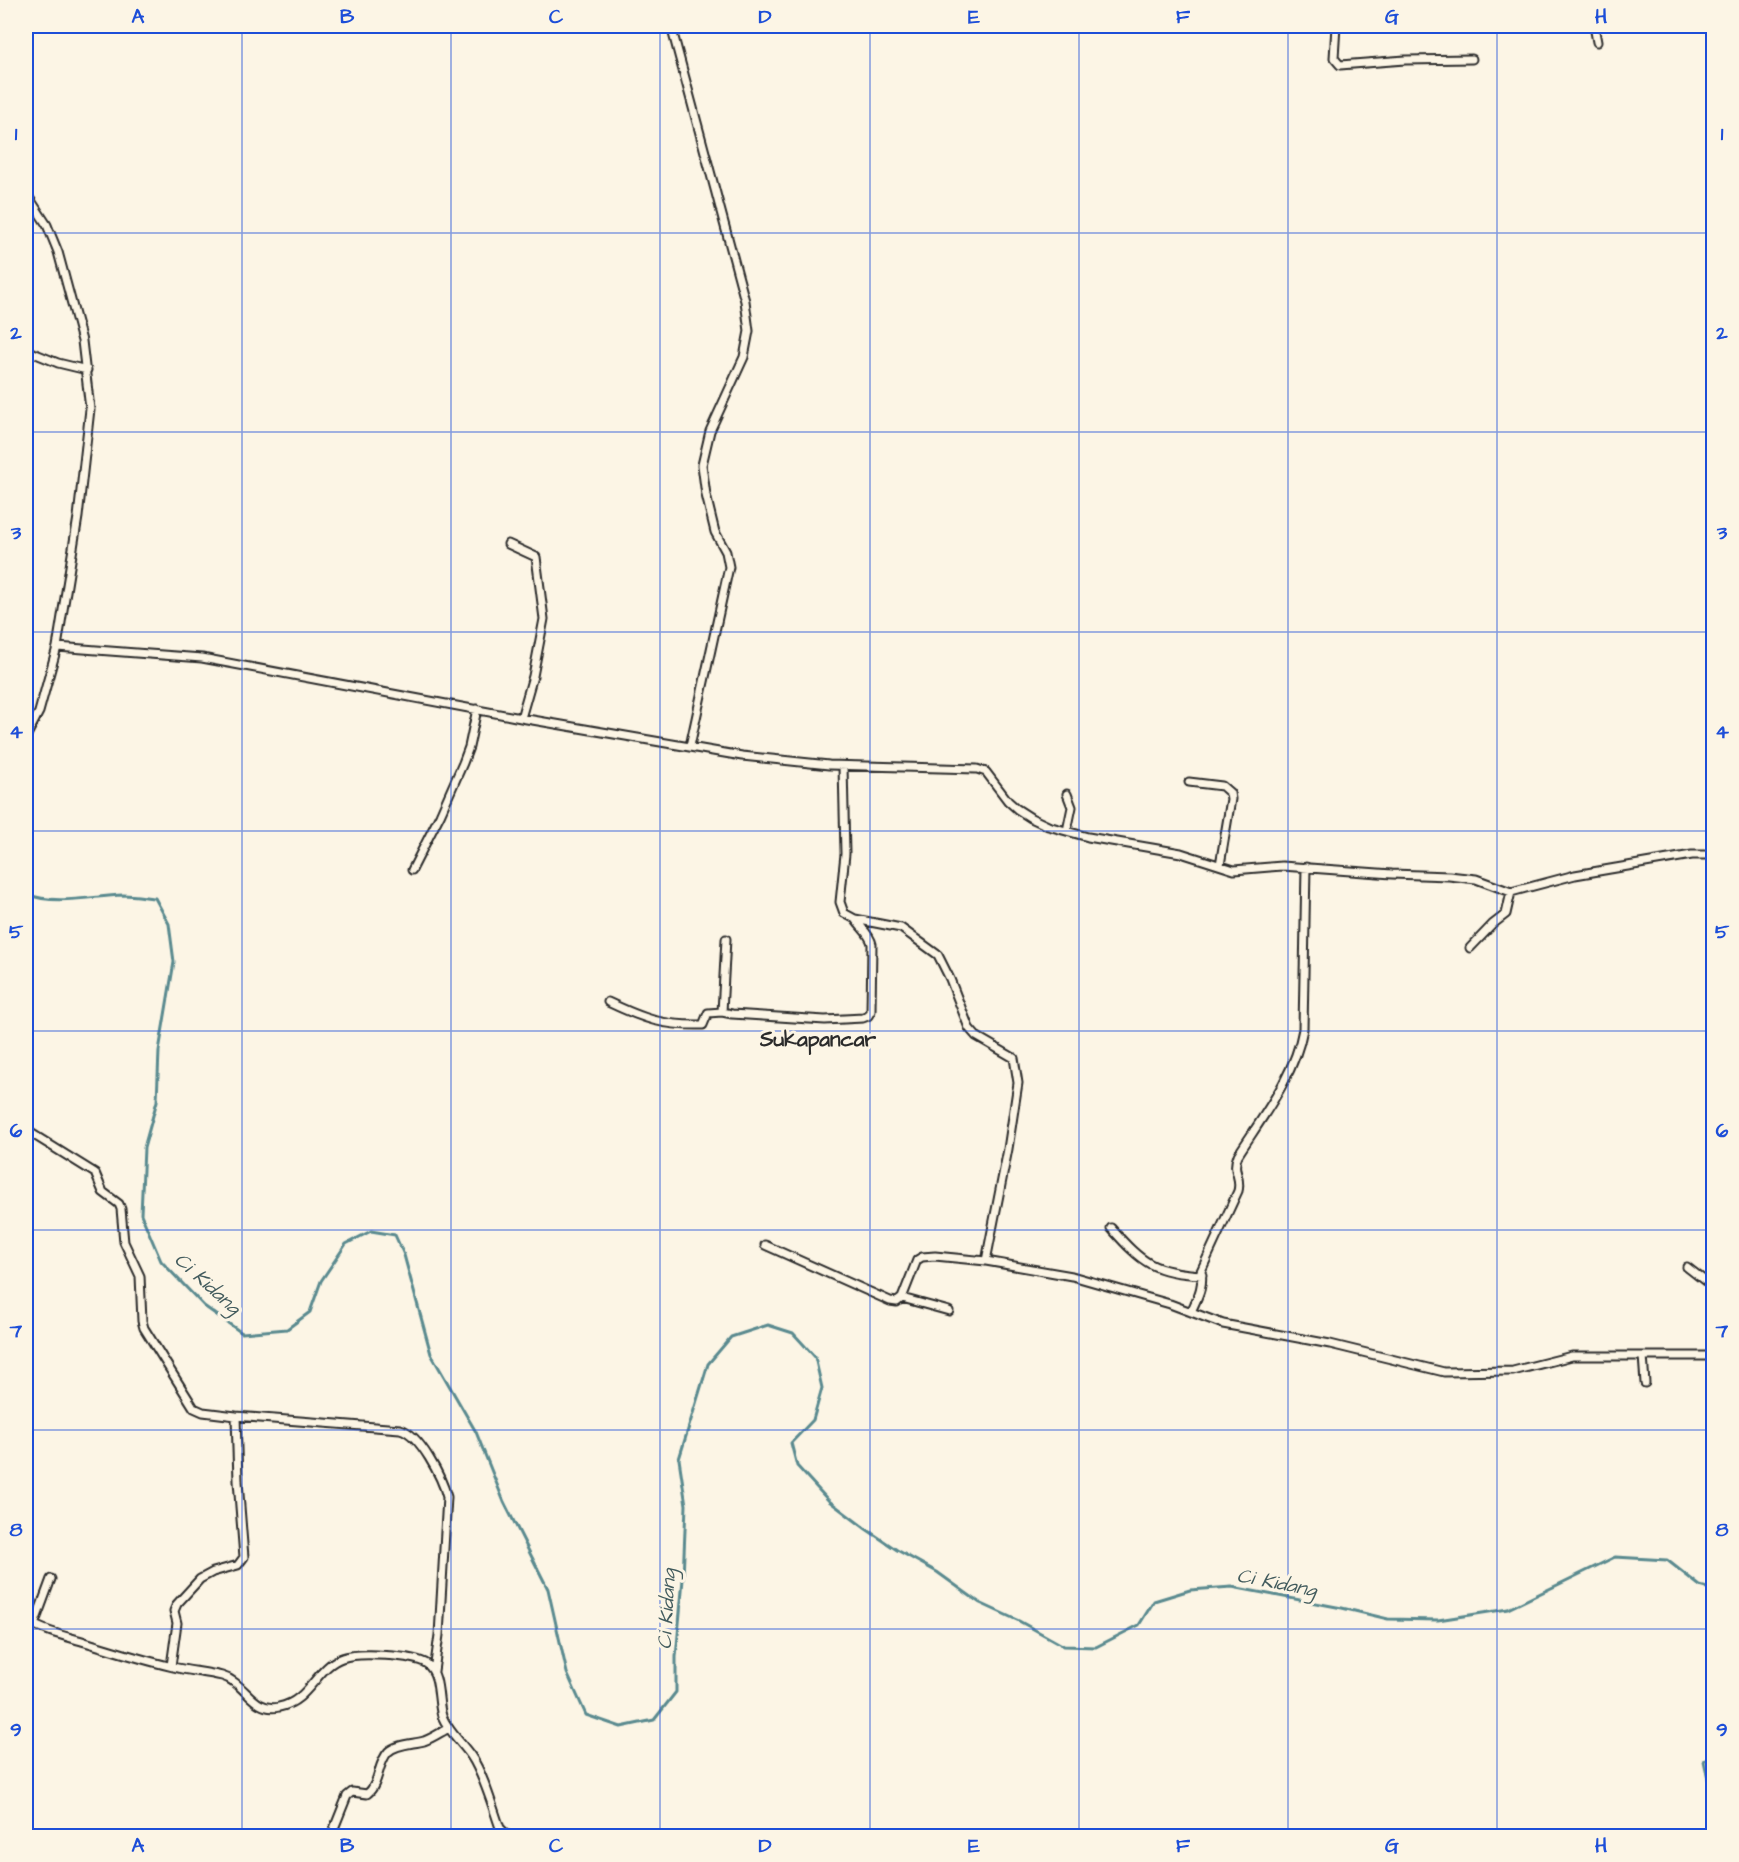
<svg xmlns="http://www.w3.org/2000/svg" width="1739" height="1862" viewBox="0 0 1739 1862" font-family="'Architects Daughter',sans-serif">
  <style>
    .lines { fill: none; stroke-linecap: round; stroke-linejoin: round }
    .stream { stroke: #5a8a8f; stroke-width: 3 }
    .minor-casing { stroke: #2b2b2b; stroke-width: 11 }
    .minor { stroke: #fcf5e5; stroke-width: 7 }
    .grid { fill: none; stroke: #1d4ed8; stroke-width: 1.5; stroke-opacity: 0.55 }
    .labels { text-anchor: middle; stroke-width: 6; stroke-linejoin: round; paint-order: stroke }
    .water-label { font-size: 20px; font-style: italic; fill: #425b5d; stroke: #fcf5e5 }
    .quarter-label { font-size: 21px; font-weight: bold; fill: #2b2b2b; stroke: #fcf5e5 }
    .neatline { fill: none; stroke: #1d4ed8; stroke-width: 2 }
    .grid-label { font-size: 20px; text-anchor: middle; font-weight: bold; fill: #1d4ed8 }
  </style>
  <rect width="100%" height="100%" fill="#fcf5e5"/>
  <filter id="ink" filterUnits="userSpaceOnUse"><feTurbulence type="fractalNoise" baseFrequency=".0167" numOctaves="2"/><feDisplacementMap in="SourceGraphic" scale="12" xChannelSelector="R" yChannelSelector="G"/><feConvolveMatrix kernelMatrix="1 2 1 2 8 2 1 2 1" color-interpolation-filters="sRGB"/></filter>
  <g filter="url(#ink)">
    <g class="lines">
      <!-- stream -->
      <path class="stream" d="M26,894C57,906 91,896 123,895C133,895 145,897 155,898L169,924L174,962L159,1051L157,1101L144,1148L141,1214L161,1261L204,1306L242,1333L287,1329L310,1312L321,1281L346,1244L371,1231L395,1235L404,1255L431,1354L476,1432L504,1502L548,1589L567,1673L586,1715L621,1727L654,1720L676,1692V1657L683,1579L686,1505L679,1459L708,1364L731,1337L768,1325L793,1333L815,1357L822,1388L813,1420L791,1443L797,1466L829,1501L866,1529L897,1550L937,1572L980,1603L1019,1621L1064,1646L1096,1647L1139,1625L1154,1601L1190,1590L1232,1587L1342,1608L1388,1619L1438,1620L1508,1609L1615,1557L1667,1560L1700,1586L1714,1590
        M1714,1753L1704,1761L1714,1805"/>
      <defs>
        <path id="minor" d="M671,26L745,301L749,331L744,357L710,431L702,465L706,495L715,532L726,552L729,567L690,746
          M1336,26L1334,58L1340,65L1405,60L1472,59
          M1594,26L1597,42
          M26,193L47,225L58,252L82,341L90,409L78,517L57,647L39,712L26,737
          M26,350L58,363L87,370
          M508,544L536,557L544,619L533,676L521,718
          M57,647L202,658L521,718L742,756L829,765L977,769L986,772L1008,801L1017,809L1031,818L1048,826L1088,837L1181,853L1234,870L1282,866L1392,874L1449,876L1476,879L1511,892L1575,875L1692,855H1714
          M843,766L845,854L840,902L844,913L855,919L901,928L938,955L950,979L969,1028L976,1036L1014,1058L1018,1083L1008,1149L986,1261
          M1189,782L1222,786L1230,793L1231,799L1220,865
          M1067,794L1072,807L1067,831
          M412,870L440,815L463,763L469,747L477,709
          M726,939L722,1012L732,1014L825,1020L863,1018L868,1016L871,1011L872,944C870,934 860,927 855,919
          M1470,948L1493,924L1506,914L1511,892
          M608,1002C644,1019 663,1026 703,1025L708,1013L722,1012
          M26,1130L95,1173L103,1192L119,1204L121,1209L124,1242L140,1276L142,1321L144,1328L194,1408L203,1412L236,1416L400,1429C420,1434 442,1478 447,1497L439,1635L434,1671
          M1111,1228C1143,1264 1153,1272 1202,1275
          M765,1245L890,1301L897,1302L902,1298L917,1260L922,1257L935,1256L986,1261L1072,1276L1170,1304L1223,1324L1330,1344L1444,1372L1513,1371L1572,1356H1714
          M1687,1267L1714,1288
          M902,1298L949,1311
          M1191,1312C1197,1298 1204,1287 1201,1271L1238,1191C1242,1176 1231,1172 1238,1155C1263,1116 1295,1075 1303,1029L1306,867
          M1643,1356L1645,1383
          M26,1620C43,1631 65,1636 85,1642C114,1651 143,1660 173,1667C189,1671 206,1672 222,1676C245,1682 253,1713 279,1707C310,1701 316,1667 342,1658C358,1652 414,1655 427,1664C441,1675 437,1700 442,1716C448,1731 462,1743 471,1756C483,1773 493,1808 500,1828L508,1836
          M34,1625L51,1579
          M171,1666L177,1623L174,1611L177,1604L200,1579L213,1572L238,1565L244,1557L238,1481L236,1416
          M331,1836L347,1796L352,1792L367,1794C380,1784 377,1764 388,1752C396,1744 413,1744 424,1741C433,1738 441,1732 449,1728"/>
      </defs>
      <!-- minor casing -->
      <use href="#minor" class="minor-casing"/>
      <!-- minor -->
      <use href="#minor" class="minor"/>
    </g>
  </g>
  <!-- grid -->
  <path class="grid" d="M242,26V1836M451,26V1836M660,26V1836M870,26V1836M1079,26V1836M1288,26V1836M1497,26V1836M26,233H1714M26,432H1714M26,632H1714M26,831H1714M26,1031H1714M26,1230H1714M26,1430H1714M26,1629H1714"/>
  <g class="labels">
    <!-- water labels -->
    <g class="water-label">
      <text transform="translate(208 1283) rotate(42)" y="7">Ci Kidang</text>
      <text transform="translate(1277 1582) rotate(11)" y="7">Ci Kidang</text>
      <text transform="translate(666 1609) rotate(-87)" y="7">Ci Kidang</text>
    </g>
    <!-- quarter labels -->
    <g class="quarter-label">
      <text x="818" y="1046">Sukapancar</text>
    </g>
  </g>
  <!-- margin -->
  <rect width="1739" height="1862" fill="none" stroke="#fcf5e5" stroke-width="66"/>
  <rect x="33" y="33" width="1673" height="1796" class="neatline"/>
  <g class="grid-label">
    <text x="138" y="23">A</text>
    <text x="347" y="23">B</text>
    <text x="556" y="23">C</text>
    <text x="765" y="23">D</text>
    <text x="974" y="23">E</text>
    <text x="1183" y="23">F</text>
    <text x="1392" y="23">G</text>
    <text x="1601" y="23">H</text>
    <text x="16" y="140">1</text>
    <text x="1722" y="140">1</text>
    <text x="16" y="339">2</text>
    <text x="1722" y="339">2</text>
    <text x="16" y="539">3</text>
    <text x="1722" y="539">3</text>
    <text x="16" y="738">4</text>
    <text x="1722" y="738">4</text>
    <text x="16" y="938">5</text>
    <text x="1722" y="938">5</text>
    <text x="16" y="1137">6</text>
    <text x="1722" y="1137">6</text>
    <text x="16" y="1337">7</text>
    <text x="1722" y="1337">7</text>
    <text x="16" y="1536">8</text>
    <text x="1722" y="1536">8</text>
    <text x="16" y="1736">9</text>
    <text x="1722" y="1736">9</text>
    <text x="138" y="1852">A</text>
    <text x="347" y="1852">B</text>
    <text x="556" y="1852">C</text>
    <text x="765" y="1852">D</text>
    <text x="974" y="1852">E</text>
    <text x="1183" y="1852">F</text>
    <text x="1392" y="1852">G</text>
    <text x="1601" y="1852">H</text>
  </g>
</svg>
